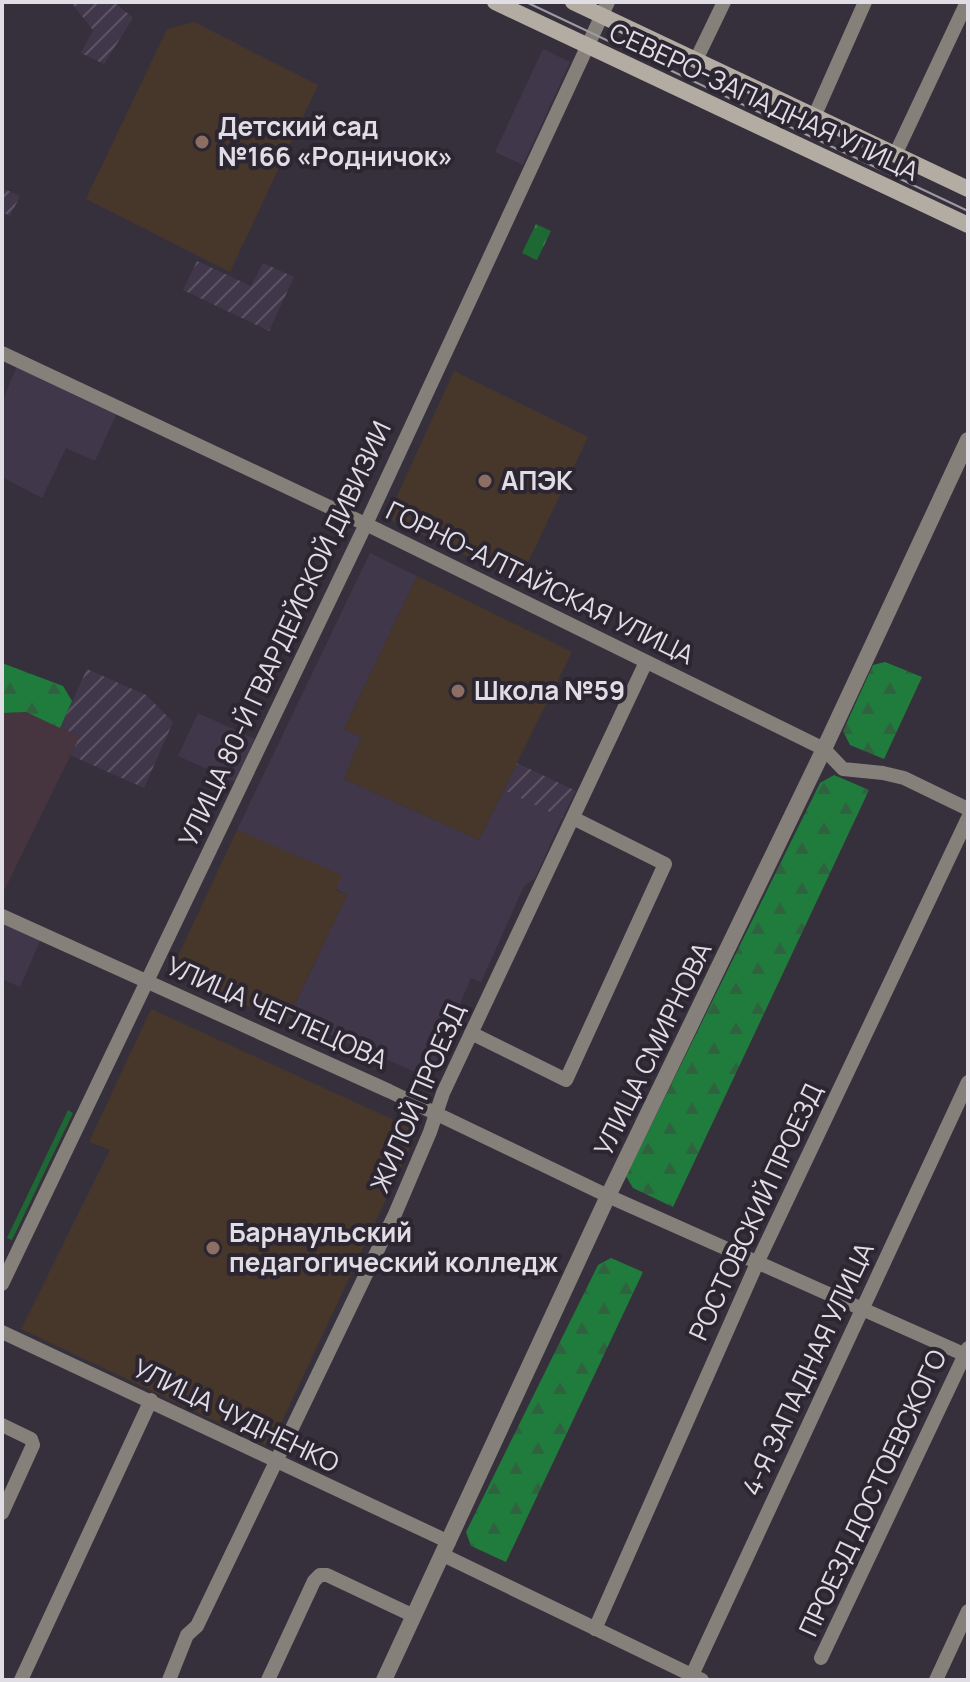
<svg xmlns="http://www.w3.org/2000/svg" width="970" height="1682" viewBox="0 0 970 1682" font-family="Manrope,sans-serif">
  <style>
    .built { fill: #41374a }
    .industrial { fill: url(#industrial-furrows) }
    .education { fill: #47372b }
    .medical { fill: #46343e }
    .grass { fill: #1e6833 }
    .forest { fill: url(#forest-firs) }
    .park { fill: url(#park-crowns) }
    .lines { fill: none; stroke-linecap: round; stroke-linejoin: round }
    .minor { stroke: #85807a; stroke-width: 14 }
    .tertiary { stroke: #85807a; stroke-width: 16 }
    .secondary { stroke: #b3aca2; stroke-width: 16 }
    .tram { stroke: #9e9aa3; stroke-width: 2 }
    .education-dot { fill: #8d6e63; stroke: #2c2632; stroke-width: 3 }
    .labels { text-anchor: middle; stroke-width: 8; stroke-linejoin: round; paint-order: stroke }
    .street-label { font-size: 26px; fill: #e1dde5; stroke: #2c2632 }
    .poi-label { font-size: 26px; font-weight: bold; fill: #e1dde5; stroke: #2c2632; text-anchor: start }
  </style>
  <defs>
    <pattern id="industrial-furrows" width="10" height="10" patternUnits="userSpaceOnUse" patternTransform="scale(2)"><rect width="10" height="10" fill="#41374a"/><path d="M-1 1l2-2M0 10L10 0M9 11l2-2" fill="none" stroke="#5c5464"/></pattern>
    <pattern id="forest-firs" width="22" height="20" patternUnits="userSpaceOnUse" patternTransform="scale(2)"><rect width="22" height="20" fill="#207c3c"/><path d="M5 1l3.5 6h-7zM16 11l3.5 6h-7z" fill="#306240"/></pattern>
    <pattern id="park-crowns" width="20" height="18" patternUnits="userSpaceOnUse" patternTransform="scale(2)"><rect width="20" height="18" fill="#1e6833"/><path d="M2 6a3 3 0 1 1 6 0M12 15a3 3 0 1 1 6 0" fill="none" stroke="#3e7d50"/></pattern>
  </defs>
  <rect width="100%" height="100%" fill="#36303c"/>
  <!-- built -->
  <path class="built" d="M543,49L570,62L523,165L495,152Z
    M17,366L117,413L95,461L66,448L42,498L2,477V402Z
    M370,553L417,576L344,729L361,737L344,779L479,840L504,790L562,818L535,878L524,886L481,982L471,978L429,1078L289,1017L347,895L237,830Z
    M198,713L255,739L235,782L178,756Z
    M2,921L41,939L20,987L2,979Z"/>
  <!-- industrial -->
  <path class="industrial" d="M71,2H114L133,18L104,64L81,53L93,30Z
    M2,188L20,196L10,216L2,212Z
    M197,261L251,286L263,263L294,277L269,331L183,290Z
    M87,669L146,695L173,722L144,788L70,755L79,736L60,728Z
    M517,763L576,791L562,818L504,790Z"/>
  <!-- education -->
  <path class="education" d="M194,22L318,85L230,272L86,199L167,29Z
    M454,371L588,437L519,581L387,518Z
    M417,576L572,652L479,840L344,779L361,737L344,729Z
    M237,830L342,875L336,890L347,895L286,1023L171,971Z
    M151,1009L418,1131L270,1447L21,1329L110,1150L89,1142Z"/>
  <!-- medical -->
  <path class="medical" d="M26,712L80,736L2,895V713Z"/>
  <!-- grass -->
  <path class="grass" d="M68,1110L73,1113L12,1240L7,1238Z"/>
  <!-- forest -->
  <path class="forest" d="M885,662L922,677L884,759L850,745L843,731L873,665Z
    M2,663L63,686L72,701L60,728L26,712L2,713Z
    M834,775L869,790L673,1207L633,1188L626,1176L820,783Z
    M611,1258L643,1272L506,1562L471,1546L466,1532L598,1265Z"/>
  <!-- park -->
  <path class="park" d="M536,224L551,231L537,260L522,253Z"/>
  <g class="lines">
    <!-- minor -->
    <path class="minor" d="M696,60L724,2
      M814,117L865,2
      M895,155L967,2
      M2,353L376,529L824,749L843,769L883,773L904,778L968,809
      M2,916L389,1091L608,1196L968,1356
      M471,1033L566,1080L665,864L573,818
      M2,1284L366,524L608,2
      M2,1332C151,1403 300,1473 449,1542
      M2,1425L31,1439L33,1445L2,1513
      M443,1555L702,1680
      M595,1629L758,1261L968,818
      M821,1658L968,1348
      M692,1675L968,1082
      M21,1680L151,1400
      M169,1680L187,1635L197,1626L395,1214L430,1132L443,1093L646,662
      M268,1680L314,1581L320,1575H327L414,1616
      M936,1680L968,1611"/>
    <!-- tertiary -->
    <path class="tertiary" d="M384,1680L608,1196L824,749L968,440"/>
    <!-- secondary -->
    <path class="secondary" d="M495,2L968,225
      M573,2L968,189"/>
    <!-- tram -->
    <path class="tram" d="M526,2L968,211"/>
  </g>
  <!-- markers -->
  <g class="education-dot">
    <circle cx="202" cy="142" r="8"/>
    <circle cx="485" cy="481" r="8"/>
    <circle cx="458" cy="691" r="8"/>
    <circle cx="213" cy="1248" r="8"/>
  </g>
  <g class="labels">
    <!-- street labels -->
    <g class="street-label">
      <text transform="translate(764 102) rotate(25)" y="9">СЕВЕРО-ЗАПАДНАЯ УЛИЦА</text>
      <text transform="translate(540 583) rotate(26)" y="9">ГОРНО-АЛТАЙСКАЯ УЛИЦА</text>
      <text transform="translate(285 634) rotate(-65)" y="9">УЛИЦА 80-Й ГВАРДЕЙСКОЙ ДИВИЗИИ</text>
      <text transform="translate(277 1013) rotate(24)" y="9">УЛИЦА ЧЕГЛЕЦОВА</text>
      <text transform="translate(653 1049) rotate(-64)" y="9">УЛИЦА СМИРНОВА</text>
      <text transform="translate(418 1098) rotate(-67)" y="9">ЖИЛОЙ ПРОЕЗД</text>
      <text transform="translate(756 1212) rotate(-65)" y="9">РОСТОВСКИЙ ПРОЕЗД</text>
      <text transform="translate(808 1369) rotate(-65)" y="9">4-Я ЗАПАДНАЯ УЛИЦА</text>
      <text transform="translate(236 1416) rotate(26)" y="9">УЛИЦА ЧУДНЕНКО</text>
      <text transform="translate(873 1493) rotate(-65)" y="9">ПРОЕЗД ДОСТОЕВСКОГО</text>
    </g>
    <!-- poi labels -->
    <g class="poi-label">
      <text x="218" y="136">Детский сад<tspan x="218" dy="30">№166 «Родничок»</tspan></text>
      <text x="501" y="490">АПЭК</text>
      <text x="474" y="700">Школа №59</text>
      <text x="229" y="1242">Барнаульский<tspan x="229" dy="30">педагогический колледж</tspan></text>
    </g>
  </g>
  <!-- border -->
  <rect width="970" height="1682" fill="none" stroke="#e1dde5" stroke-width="8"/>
</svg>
